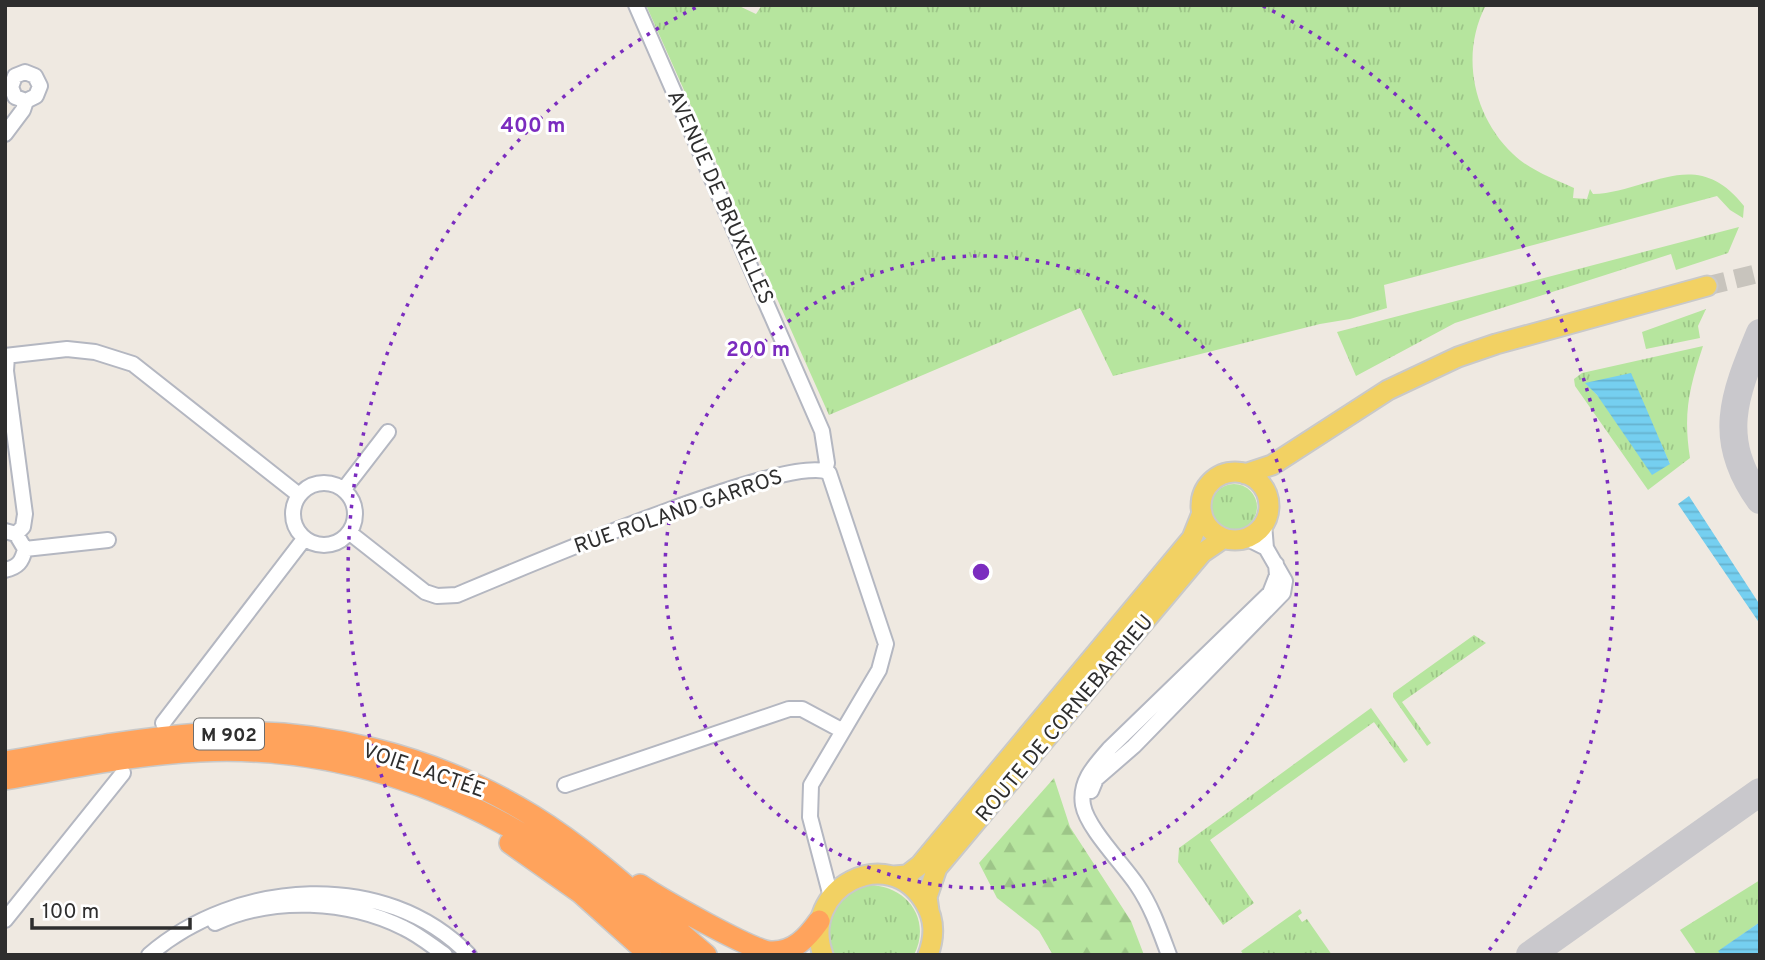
<svg xmlns="http://www.w3.org/2000/svg" width="1765" height="960" viewBox="0 0 1765 960" font-family="Overpass,sans-serif">
  <style>
    .grass { fill: url(#grass-tufts); fill-rule: evenodd }
    .forest { fill: url(#forest-firs) }
    .water { fill: url(#water-rules) }
    .lines { fill: none; stroke-linecap: round; stroke-linejoin: round }
    .taxiway { stroke: #c9c8cc; stroke-width: 28 }
    .major-tunnel { stroke: #c8c4bd; stroke-width: 19; stroke-dasharray: 19 10; stroke-linecap: butt }
    .minor-casing { stroke: #b4b7c1; stroke-width: 18 }
    .major-casing { stroke: #c9c9c9; stroke-width: 23 }
    .highway-casing { stroke: #c9c9c9; stroke-width: 24 }
    .minor { stroke: #fff; stroke-width: 14 }
    .major { stroke: #f2d163; stroke-width: 19 }
    .highway { stroke: #ffa35c; stroke-width: 21 }
    .ring { fill: none; stroke: #7b2cbf; stroke-width: 3.5; stroke-dasharray: 3.5 7 }
    .labels { text-anchor: middle; stroke-width: 6; stroke-linejoin: round; paint-order: stroke }
    .shield { fill: #fff; stroke: #6d6d6d; stroke-width: 2 }
    .shield-label { font-size: 19px; font-weight: bold; fill: #2e2e2e }
    .street-label { font-size: 21px; fill: #2e2e2e; stroke: #fff }
    .centre { fill: #7b2cbf; stroke: #fff; stroke-width: 3.5 }
    .ring-label { font-size: 21px; text-anchor: middle; font-weight: bold; fill: #7b2cbf; stroke: #fff; stroke-width: 6; stroke-linejoin: round; paint-order: stroke }
  </style>
  <defs>
    <pattern id="grass-tufts" width="24" height="20" patternUnits="userSpaceOnUse" patternTransform="scale(1.75)"><rect width="24" height="20" fill="#b6e59e"/><path d="M3 7l-1-3M5 7V3M7 7l1-3M15 17l-1-3M17 17v-4M19 17l1-3" fill="none" stroke="#9dc588"/></pattern>
    <pattern id="forest-firs" width="22" height="20" patternUnits="userSpaceOnUse" patternTransform="scale(1.75)"><rect width="22" height="20" fill="#b6e59e"/><path d="M5 1l3.5 6h-7zM16 11l3.5 6h-7z" fill="#9dc588"/></pattern>
    <pattern id="water-rules" width="6" height="5" patternUnits="userSpaceOnUse" patternTransform="scale(1.75)"><rect width="6" height="5" fill="#75cff0"/><path d="M0 2.5h6" fill="none" stroke="#66b2ce"/></pattern>
  </defs>
  <rect width="100%" height="100%" fill="#efe9e1"/>
  <!-- grass -->
  <path class="grass" d="M646,5H737L756,14L762,5H1486C1460,54 1473,116 1513,154C1529,170 1554,179 1574,188L1573,198L1587,199L1590,189L1593,194C1650,192 1696,144 1744,206L1743,218L1730,210L1717,196L1384,285L1387,308L1350,319L1320,324L1113,376L1080,308L829,415Z
    M1739,227L1728,253L1676,270L1671,254L1455,323L1356,376L1337,332Z
    M1706,309L1698,326L1700,338L1646,349L1642,332Z
    M1703,346C1689,389 1683,413 1690,458L1648,490L1575,386L1574,379L1582,373ZM1586,383L1655,431L1670,464L1597,395Z
    M1211 507a23 23 0 1 1 46 0a23 23 0 1 1-46 0Z
    M1474,635L1486,643L1402,702L1431,743L1427,746L1393,697V693Z
    M1371,708L1408,760L1404,763L1374,722L1210,840L1254,903L1223,925L1178,862L1179,848Z
    M1760,880V922L1719,951L1721,955H1697L1680,930Z
    M865,885C904,883 933,917 914,955H834C818,925 836,896 865,885Z
    M1300,909L1302,913L1298,916L1302,922L1307,919L1332,955H1244L1241,951Z"/>
  <!-- forest -->
  <path class="forest" d="M1054,778L1070,827L1131,921L1144,955H1053L1039,931L997,898L979,863Z"/>
  <!-- water -->
  <path class="water" d="M1631,373L1670,464L1652,475L1597,395L1585,383Z
    M1689,496L1760,605V624L1678,504Z
    M1760,922V955H1721L1718,951Z"/>
  <g class="lines">
    <!-- taxiway -->
    <path class="taxiway" d="M1760,333C1734,396 1716,439 1760,500
      M1530,955L1760,792"/>
    <!-- major-tunnel -->
    <path class="major-tunnel" d="M1707,286L1760,273"/>
    <defs>
      <path id="minor" d="M636,5L822,431L827,463L825,470
        M5,134L23,110L26,101L36,96L40,86L35,76L25,72L15,76L11,87L15,97L26,101
        M5,356L67,349L95,352L133,364L299,495
        M7,356L6,371L25,514L23,527L16,534
        M293 514a31 31 0 1 1 62 0a31 31 0 1 1-62 0Z
        M344,489L388,432
        M5,531L16,534L25,549C22,562 18,567 5,570
        M350,533L425,592L437,596L457,595C505,575 797,449 829,473L886,644L879,670L811,785L810,817L831,897
        M1246,538L1266,548
        M25,549L108,540
        M163,723L304,539
        M565,785L789,709H802L843,731
        M1091,791L1096,779L1134,746L1283,593L1285,581L1266,548L1264,524
        M5,920L123,773
        M215,923C273,896 348,900 404,928C419,935 432,946 445,955
        M149,955C236,880 385,868 469,955
        M1169,955C1160,931 1152,907 1137,885C1123,864 1087,828 1083,805C1079,781 1095,765 1110,748L1270,593L1277,575L1276,564"/>
      <path id="major" d="M1201 506a34 34 0 1 1 68 0a34 34 0 1 1-68 0Z
        M1245,474L1272,465L1388,390L1458,357L1496,344L1707,286
        M894,876L907,875L920,865L1192,538L1202,513
        M929,911L927,897L937,868L1202,553L1224,538
        M823,955C799,888 889,841 925,903C935,920 935,936 928,955"/>
      <path id="highway" d="M5,762C70,751 134,739 199,734C314,725 435,755 533,816C596,855 650,908 706,955
        M5,779C70,768 134,754 200,751C323,745 438,781 542,846C591,876 635,917 679,955
        M510,843L581,893L650,955
        M640,885C659,898 752,951 771,952C793,953 807,938 819,921"/>
    </defs>
    <!-- minor casing -->
    <use href="#minor" class="minor-casing"/>
    <!-- major casing -->
    <use href="#major" class="major-casing"/>
    <!-- highway casing -->
    <use href="#highway" class="highway-casing"/>
    <!-- minor -->
    <use href="#minor" class="minor"/>
    <!-- major -->
    <use href="#major" class="major"/>
    <!-- highway -->
    <use href="#highway" class="highway"/>
  </g>
  <!-- distance rings -->
  <g class="ring">
    <circle cx="981" cy="572" r="316"/>
    <path d="M475 953A633 633 0 0 1 699 6M1263 6A633 633 0 0 1 1487 953"/>
  </g>
  <g class="labels">
    <!-- shield labels -->
    <rect class="shield" x="194" y="718.5" width="70" height="31" rx="5"/>
    <g class="shield-label">
      <text x="229" y="741">M 902</text>
    </g>
    <!-- street labels -->
    <g class="street-label">
      <text transform="translate(721 197) rotate(66)" y="7">AVENUE DE BRUXELLES</text>
      <text transform="translate(678 511) rotate(-19)" y="7">RUE ROLAND GARROS</text>
      <text transform="translate(1064 718) rotate(-50)" y="7">ROUTE DE CORNEBARRIEU</text>
      <text transform="translate(424 770) rotate(19)" y="7">VOIE LACTÉE</text>
    </g>
  </g>
  <circle cx="981" cy="572" r="10" class="centre"/>
  <g class="ring-label">
    <text x="533" y="132">400 m</text>
    <text x="758" y="356">200 m</text>
  </g>
  <!-- border -->
  <rect width="1765" height="960" fill="none" stroke="#2e2e2e" stroke-width="14"/>
  <!-- scale -->
  <path d="M32 918v10h158v-10" fill="none" stroke="#2e2e2e" stroke-width="3.5"/>
  <text x="42" y="918" font-size="21" fill="#2e2e2e" stroke="#ffffff" stroke-width="5" paint-order="stroke">100 m</text>
</svg>
